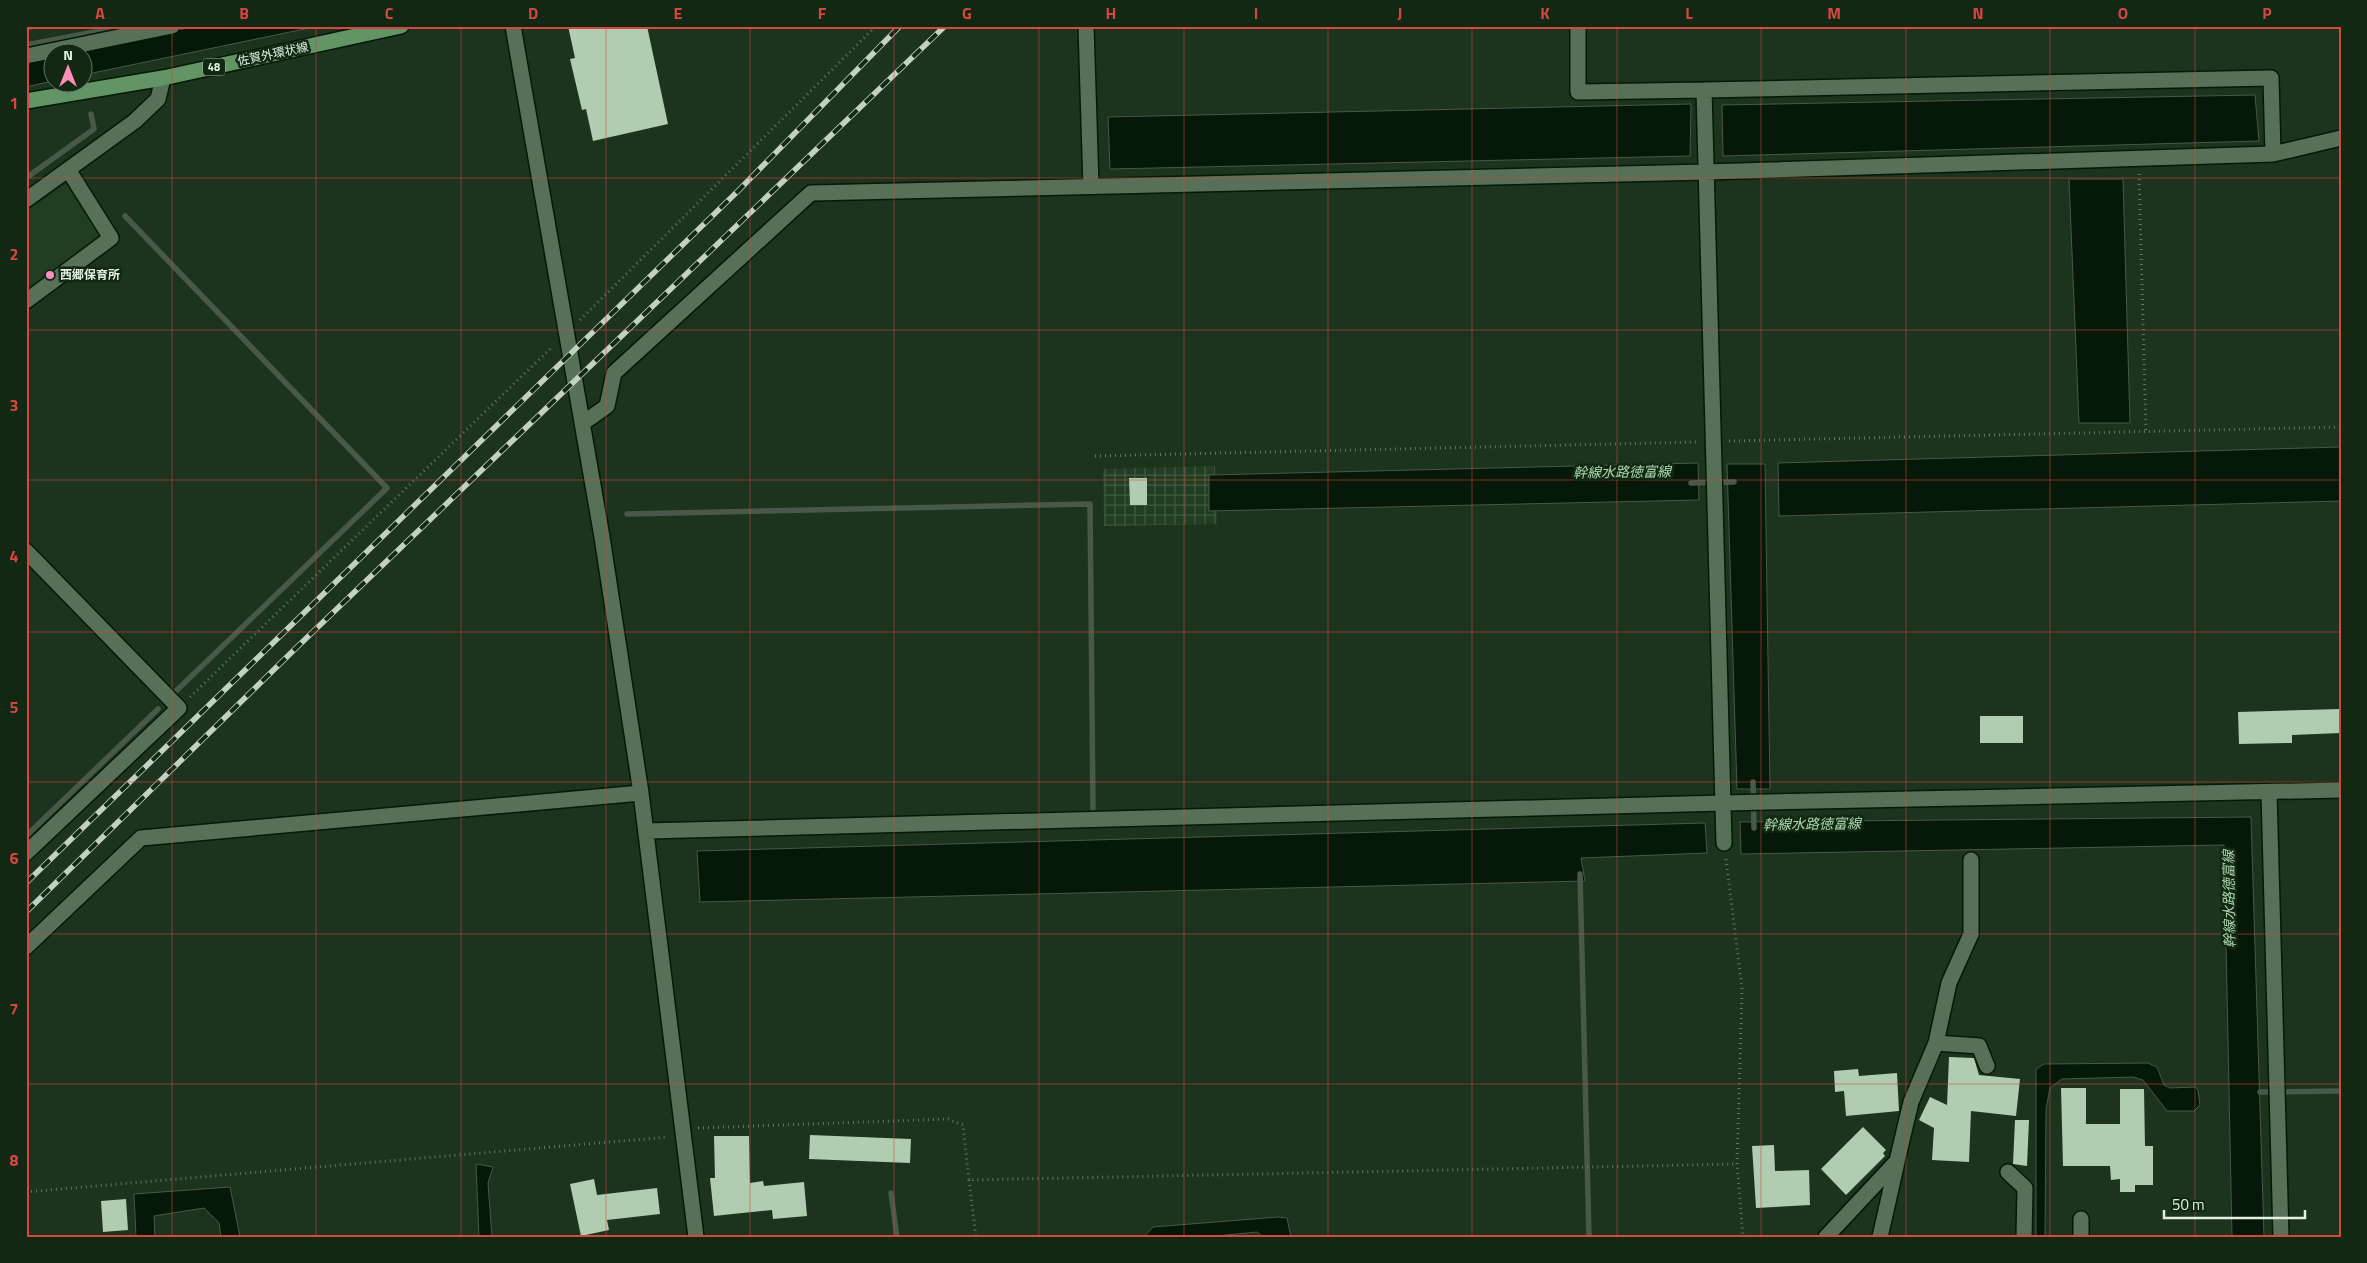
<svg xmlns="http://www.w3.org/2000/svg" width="2367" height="1263" viewBox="0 0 2367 1263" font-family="'Titillium Web','Noto Sans JP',sans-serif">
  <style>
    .built { fill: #213e23 }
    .industrial { fill: url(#industrial-grid) }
    .water { fill: #061807; stroke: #485949 }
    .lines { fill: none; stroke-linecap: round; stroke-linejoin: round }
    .stream { stroke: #485949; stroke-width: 5.5 }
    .building { fill: #b0ccb1 }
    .minor-casing { stroke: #041a06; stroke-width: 18 }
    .major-casing { stroke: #041a06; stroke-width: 18 }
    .path { stroke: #627663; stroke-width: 3; stroke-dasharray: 1 4; stroke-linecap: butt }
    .minor { stroke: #577158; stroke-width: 15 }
    .major { stroke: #629465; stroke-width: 15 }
    .rail-casing { stroke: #c2d1c2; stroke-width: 5.5 }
    .rail { stroke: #122813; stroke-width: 4; stroke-dasharray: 11; stroke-linecap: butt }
    .grid { fill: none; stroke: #d84644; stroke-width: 1; stroke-opacity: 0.55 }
    .poi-dot { fill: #fe8ebb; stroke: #122813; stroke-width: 2 }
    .labels { text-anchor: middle; stroke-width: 5; stroke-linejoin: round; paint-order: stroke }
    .shield { fill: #122813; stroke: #a4b4a4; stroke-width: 1 }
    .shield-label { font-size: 11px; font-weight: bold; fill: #e2f0e2 }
    .street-label { font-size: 12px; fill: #e2f0e2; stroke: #122813 }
    .poi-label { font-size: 12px; font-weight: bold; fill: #e2f0e2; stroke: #122813; text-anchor: start }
    .water-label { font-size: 14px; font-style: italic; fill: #add7ae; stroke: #122813 }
    .neatline { fill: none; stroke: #d84644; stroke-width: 2 }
    .grid-label { font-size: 16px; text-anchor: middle; font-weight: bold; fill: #d84644 }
  </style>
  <defs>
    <pattern id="industrial-grid" width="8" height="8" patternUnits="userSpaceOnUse" patternTransform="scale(1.25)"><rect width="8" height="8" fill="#213e23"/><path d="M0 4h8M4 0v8" fill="none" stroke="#415a43"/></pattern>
  </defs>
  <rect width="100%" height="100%" fill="#1c331d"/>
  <!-- built -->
  <path class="built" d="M79,175L121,240L26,309V211Z"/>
  <!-- industrial -->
  <path class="industrial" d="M1215,466L1217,524L1104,526L1103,469Z"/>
  <!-- water -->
  <path class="water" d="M197,26H319L83,75L82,52H72Z
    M52,57V81L26,87V62Z
    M2255,95L2259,141L1723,156L1722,105Z
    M1691,104L1690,156L1110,169L1108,117Z
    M2069,179H2123L2130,423H2079Z
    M2341,447V501L1779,516L1778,463Z
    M1698,463L1699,500L1209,511V475Z
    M1765,464L1770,789H1737L1727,464Z
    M2251,817L2264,1237H2232L2224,845L1741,854L1740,822Z
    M1705,823L1707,853L1581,858L1585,881L700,902L697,851Z
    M2148,1063L2157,1067L2164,1085L2170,1088L2195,1087L2198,1090L2200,1105L2194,1111H2167L2143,1080L2133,1077L2062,1079L2050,1088L2046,1109L2045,1237H2036V1069L2044,1064Z
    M476,1164L493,1167L488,1183L492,1237H479Z
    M230,1187L240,1237H221L219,1223L204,1208L154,1216L155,1237H136L134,1194Z
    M1278,1217L1287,1218L1291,1237H1263L1257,1232L1206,1237H1144L1153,1227Z"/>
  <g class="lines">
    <!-- stream -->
    <path class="stream" d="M26,28L33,26
      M26,45L126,26
      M26,178L94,129L91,114
      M125,216L387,488L176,691
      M1691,483L1734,482
      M627,514L1090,504L1093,808
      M1753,782L1754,828
      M26,836L158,709
      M1580,874L1589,1237
      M2260,1092L2341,1091
      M891,1193L897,1237"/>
  </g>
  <!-- building -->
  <path class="building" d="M568,26H647L668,124L593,141L586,109L582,110L570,59L575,58Z
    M1129,478H1147V505H1130Z
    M2341,709V733L2292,735V743L2239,744L2238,712Z
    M1980,716H2023V743H1980Z
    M1949,1057L1974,1058L1979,1075L2020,1079L2016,1116L1971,1111L1969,1162L1932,1160L1934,1128L1919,1120L1930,1097L1947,1105Z
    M1858,1069L1859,1076L1897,1073L1899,1111L1846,1116L1844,1091L1835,1092L1834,1071Z
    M2061,1088H2086V1124H2120V1089H2144L2145,1146H2153V1185H2135V1192H2120V1179L2111,1180L2110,1166H2063Z
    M2015,1120H2029L2027,1166L2013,1164Z
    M1863,1127L1886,1150L1883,1153L1885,1156L1846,1195L1821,1169Z
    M810,1135L911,1139L910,1163L809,1159Z
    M714,1136H749L750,1183L763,1181L764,1186L804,1182L807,1216L773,1219L772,1210L714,1216L710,1178H715Z
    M1774,1145L1775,1171L1809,1170L1810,1205L1756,1208L1752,1146Z
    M594,1179L597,1195L657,1188L660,1214L607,1220L609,1230L581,1236L570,1184Z
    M126,1199L128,1230L103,1232L101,1201Z"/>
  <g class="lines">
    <defs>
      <path id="minor" d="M513,26L602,537L641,793L696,1237
        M1086,26L1091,186
        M1578,26V92L1704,90L1724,843
        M26,56L172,26
        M1704,90L2271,78L2273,154
        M26,200L135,121L158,99L163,78
        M26,301L111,238L69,171
        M583,423L607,406L614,373L811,193L1706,172L2273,154L2341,138
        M26,551L179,708L26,853
        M2269,792L2281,1237
        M647,831L1723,803L2341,790
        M26,947L141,838L641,793
        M1936,1043L1979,1046L1987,1066
        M2008,1172L2025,1188L2024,1237
        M1826,1237L1897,1161L1911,1102L1936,1043L1949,983L1971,934V860
        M1880,1237L1897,1162
        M2081,1237V1219"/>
      <path id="major" d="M26,101L163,78L401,26"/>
    </defs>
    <!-- minor casing -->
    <use href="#minor" class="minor-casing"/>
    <!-- major casing -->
    <use href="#major" class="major-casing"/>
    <!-- path -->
    <path class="path" d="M2139,174L2146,432
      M580,320L876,26
      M1729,441L2341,427
      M1095,456L1698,442
      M190,697L552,347
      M1726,859L1742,989L1737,1164L1743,1237
      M698,1128L948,1119L963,1125L969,1180L1737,1164
      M969,1180L976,1237
      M26,1192L668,1137"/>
    <!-- minor -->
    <use href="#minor" class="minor"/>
    <!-- major -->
    <use href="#major" class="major"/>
    <defs>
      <path id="rail" d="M26,883L739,190L900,26
        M26,912L295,649L945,26"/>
    </defs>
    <!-- rail casing -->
    <use href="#rail" class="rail-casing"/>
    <!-- rail -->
    <use href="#rail" class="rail"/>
  </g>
  <!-- grid -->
  <path class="grid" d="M172,26V1237M316,26V1237M461,26V1237M606,26V1237M750,26V1237M894,26V1237M1039,26V1237M1184,26V1237M1328,26V1237M1472,26V1237M1617,26V1237M1761,26V1237M1906,26V1237M2050,26V1237M2195,26V1237M26,178H2341M26,330H2341M26,480H2341M26,632H2341M26,782H2341M26,934H2341M26,1084H2341"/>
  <!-- markers -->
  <circle class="poi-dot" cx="50" cy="275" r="5"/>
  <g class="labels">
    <!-- shield labels -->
    <rect class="shield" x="203" y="58.5" width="22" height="17" rx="4"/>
    <g class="shield-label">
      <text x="214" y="71">48</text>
    </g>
    <!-- street labels -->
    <g class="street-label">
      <text transform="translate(273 54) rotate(-12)" y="4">佐賀外環状線</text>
    </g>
    <!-- poi labels -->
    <g class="poi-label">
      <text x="60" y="279">西郷保育所</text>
    </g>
    <!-- water labels -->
    <g class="water-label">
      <text transform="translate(1622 472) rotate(-1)" y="5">幹線水路徳富線</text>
      <text transform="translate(1812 824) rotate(-1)" y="5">幹線水路徳富線</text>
      <text transform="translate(2229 899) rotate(-91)" y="5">幹線水路徳富線</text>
    </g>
  </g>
  <!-- border -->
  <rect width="2367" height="1263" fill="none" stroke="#122813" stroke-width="55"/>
  <!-- north arrow -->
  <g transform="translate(68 68)"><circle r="24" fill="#122813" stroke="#657866"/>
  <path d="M0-4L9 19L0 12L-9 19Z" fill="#fe8ebb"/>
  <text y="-8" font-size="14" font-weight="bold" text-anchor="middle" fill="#e2f0e2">N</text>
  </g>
  <!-- scale -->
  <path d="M2164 1210v8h141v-8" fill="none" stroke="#e2f0e2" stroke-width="2.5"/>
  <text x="2172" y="1210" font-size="15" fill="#e2f0e2" stroke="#122813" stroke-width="4" paint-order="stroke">50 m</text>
  <rect x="28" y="28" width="2312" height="1208" class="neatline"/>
  <g class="grid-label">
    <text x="100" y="19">A</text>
    <text x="244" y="19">B</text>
    <text x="389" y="19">C</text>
    <text x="533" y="19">D</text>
    <text x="678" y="19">E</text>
    <text x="822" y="19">F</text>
    <text x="967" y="19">G</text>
    <text x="1111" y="19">H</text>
    <text x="1256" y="19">I</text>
    <text x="1400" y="19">J</text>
    <text x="1545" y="19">K</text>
    <text x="1689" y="19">L</text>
    <text x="1834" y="19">M</text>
    <text x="1978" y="19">N</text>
    <text x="2123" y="19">O</text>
    <text x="2267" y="19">P</text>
    <text x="14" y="109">1</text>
    <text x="14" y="260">2</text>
    <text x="14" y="411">3</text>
    <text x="14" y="562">4</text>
    <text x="14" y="713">5</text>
    <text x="14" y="864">6</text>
    <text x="14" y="1015">7</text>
    <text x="14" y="1166">8</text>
  </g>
</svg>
